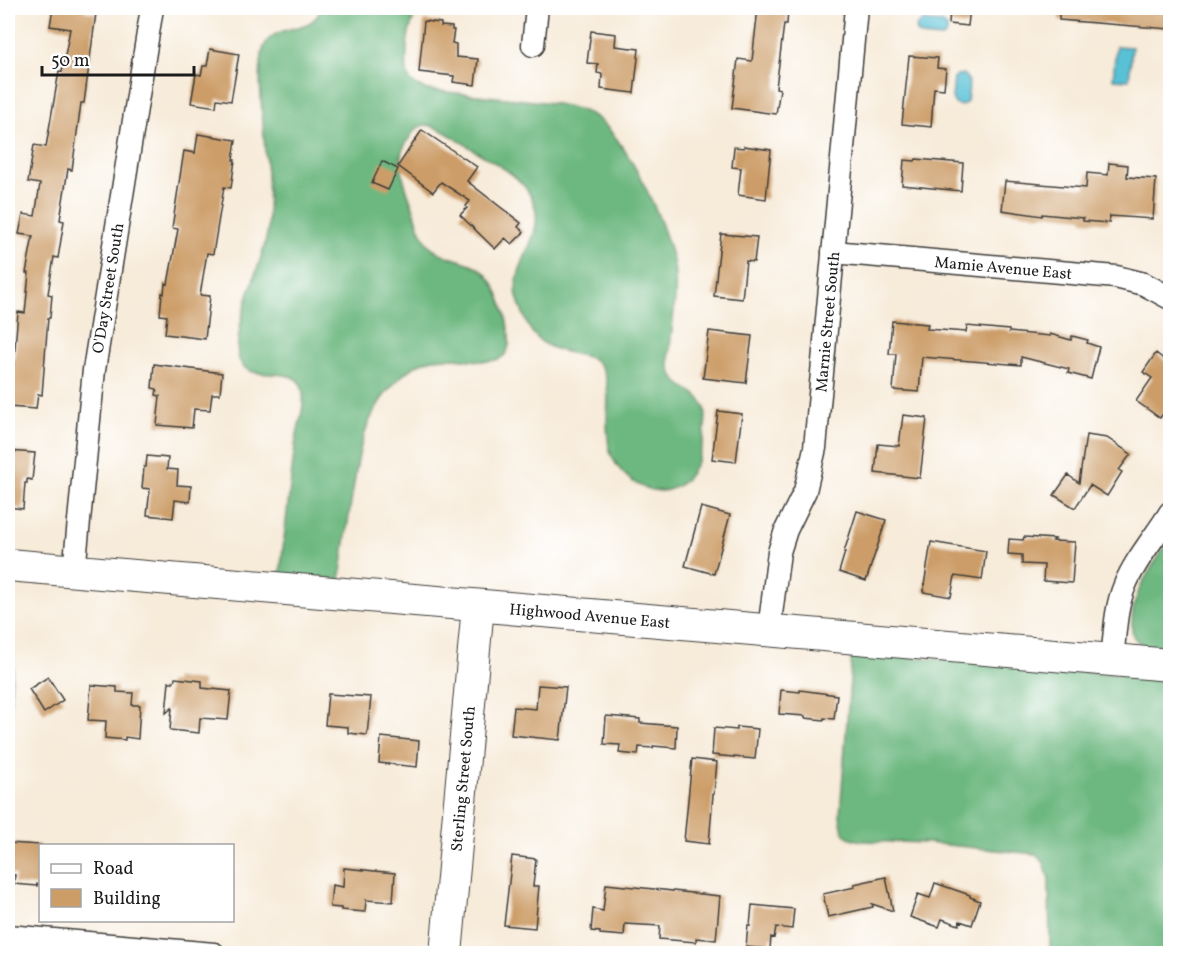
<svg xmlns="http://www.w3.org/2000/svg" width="1178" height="961" viewBox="0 0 1178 961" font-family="Vollkorn,serif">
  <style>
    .forest { fill: #6db880; stroke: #446a4e; stroke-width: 1.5 }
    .water { fill: #59c1d6; stroke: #3a6e79; stroke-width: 1.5 }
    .building { fill: #cc9d67 }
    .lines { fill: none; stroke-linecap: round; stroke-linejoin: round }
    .street-casing { stroke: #3d3b38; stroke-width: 25 }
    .secondary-casing { stroke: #3d3b38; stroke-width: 34 }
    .street { stroke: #fff; stroke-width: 22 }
    .secondary { stroke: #fff; stroke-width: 32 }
    .labels { text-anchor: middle; stroke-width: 4.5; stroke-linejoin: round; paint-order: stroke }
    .street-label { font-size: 16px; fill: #1c1c1c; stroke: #fff }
  </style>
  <rect width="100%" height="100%" fill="#fff"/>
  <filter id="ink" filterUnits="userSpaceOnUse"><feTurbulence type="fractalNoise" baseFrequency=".0167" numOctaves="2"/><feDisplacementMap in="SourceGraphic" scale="12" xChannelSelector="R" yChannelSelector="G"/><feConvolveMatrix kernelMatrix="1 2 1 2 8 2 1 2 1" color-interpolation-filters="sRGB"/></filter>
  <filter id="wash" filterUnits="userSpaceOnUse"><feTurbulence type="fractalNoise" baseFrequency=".008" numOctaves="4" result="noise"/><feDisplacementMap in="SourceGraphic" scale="24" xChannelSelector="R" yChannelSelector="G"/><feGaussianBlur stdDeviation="1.35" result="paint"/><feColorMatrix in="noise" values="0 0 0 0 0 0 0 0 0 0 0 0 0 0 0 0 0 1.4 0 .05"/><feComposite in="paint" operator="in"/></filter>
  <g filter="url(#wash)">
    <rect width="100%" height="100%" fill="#f7ebd9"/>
    <!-- forest -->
    <path class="forest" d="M321,8H419C415,14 412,22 410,29C407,38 405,69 408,77C412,85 421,87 428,90L552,103C565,106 580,108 592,115C626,133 673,237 675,275C677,303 671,331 669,358C670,393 696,384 705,408C707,416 705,428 704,436C702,452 695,471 683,482C656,506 616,477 609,448C608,439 607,429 607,420C608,399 612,365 588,357C558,350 535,349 524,316C521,308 516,298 516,289C517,255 551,229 529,193C518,175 495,163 477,152C466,145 439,126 427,125C419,125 416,129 411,135C408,140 404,146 402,151C397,166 408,193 413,207C416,217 422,239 430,246C442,257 459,259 473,265C497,276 506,311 509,335C513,370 479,361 456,358C449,358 440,358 433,359C421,361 412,367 403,375C392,385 381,398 374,412C361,435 357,464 353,490C348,520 344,550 340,580L280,575C285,530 290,484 296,439C298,427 302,416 303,404C304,397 303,387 299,382C285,365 242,386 238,354C236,346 239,336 240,327C243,313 247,298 252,284C258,265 266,247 268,227C270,192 265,157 263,123C261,100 258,73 263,50C271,20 313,37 321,8Z
      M1170,539V650C1158,649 1145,649 1136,640C1131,635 1132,629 1132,622C1132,590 1154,565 1170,539Z
      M8,580L13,663L8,731Z
      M852,652L1170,679V953H1050L1049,879L1044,863L1035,854L928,843L862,841C843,838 842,833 840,815Z"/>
    <!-- water -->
    <path class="water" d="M924,21L942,23L947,27V33L944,37L940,38L922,36L917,32L916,27L919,23Z
      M1116,46L1132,47L1129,80L1113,79Z
      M963,74C972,80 968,92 967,102L961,106L955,104L952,98L954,78L958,75Z"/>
    <g id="blocks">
      <!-- building -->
      <path class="building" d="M53,8H85V11L96,13L84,103H81L72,170L68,169L60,220L64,221L58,258L54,257L48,294L52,295L50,318H48L42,395L38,394L36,409L8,407V370L13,371L18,312L25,313L29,273H26L33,236L19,234L23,214L35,216L40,184L28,182L34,145L46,147L59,71L62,72L70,29L50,26Z
        M758,8H788L787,24H784L776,88L780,89L776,114L732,108L738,59L752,61Z
        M950,8H970L968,26L949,24Z
        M1059,8H1170V29L1059,20Z
        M424,21L441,23V26L452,27V30H454L452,43L456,44V57L478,59L475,85L453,82L454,76L419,72Z
        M591,31L616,34L615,46L639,49L634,93L601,89L602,74L597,73L598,64L587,63Z
        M210,49L239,54L231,101L217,99L216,107L191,103L196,74L201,75L203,66H207Z
        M909,56L938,58L937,68L946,69L944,89L934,88L931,127L902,124Z
        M422,130L477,167L467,181L521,223L518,227L524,232L512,244L505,238L495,249L460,215L467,208L466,206L470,201L441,182L433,192L398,166Z
        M198,134L236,140L233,160H235L231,188L224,187L213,254L207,253L200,295L210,296L205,339L165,334L167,316L160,315L162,293L164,294L165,283L168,284L178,229L172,228L184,151L195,153Z
        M744,146L771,150L766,199L738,195L741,168L732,167L734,147L744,148Z
        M916,159L963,163L961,191L902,185L904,160L915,161Z
        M382,161L398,169L388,190L372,183Z
        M1109,163L1128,165L1127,177L1156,179L1153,219L1110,216L1109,223L1083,221V218L1042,214V216L1002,210L1005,181L1086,188L1087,173L1108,175Z
        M721,234L757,237L754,262L746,261L742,299L714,296Z
        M892,321L928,324L927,329L966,332L967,326L1009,330V332L1050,336V334L1071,340L1072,336L1088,340L1087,343L1099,347L1091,379L1068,373L1069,369L1021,357V365L922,357L919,392L893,390L896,354H889Z
        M709,331L752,336L746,383L703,378Z
        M1156,353L1170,364V403L1160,418L1136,401L1152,378L1143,372Z
        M154,364L222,373L220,394H212L210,410L194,409L192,428L157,425L160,396L156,395L157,389L152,388Z
        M718,411L742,414L736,462L712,459Z
        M903,415L927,418L920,478L875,473L878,444L899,446Z
        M1086,435L1107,438L1131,454L1119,470L1122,472L1107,496L1090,485L1075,508L1054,495L1068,475L1079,483Z
        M8,451L35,453L32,480L27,479V483H25L23,509L8,507Z
        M147,456L168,458L167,469L178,470L177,485L191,486L190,502L175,500L173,518L147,515L150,489L142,488L144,467H146Z
        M701,507L730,515L714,574L685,566Z
        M857,511L886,520L866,581L839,572L845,552H844Z
        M1024,537L1055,539L1053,541L1075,542L1072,583L1043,581L1044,565L1022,564V555L1008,554L1009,539L1023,540Z
        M931,542L986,551L982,580L955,576L951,597L923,592Z
        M48,677L63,700L44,713L29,689Z
        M175,678L202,681V688L231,691L228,720L200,718L199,733L170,730L172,708L166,713L169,682H174Z
        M91,685L117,687V692L133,693L132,705H140L138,739L125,737V740L105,738L106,721L88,720Z
        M538,685L566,687L560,740L511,735L514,707L536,709Z
        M781,690L800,692V690L837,695L834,719L824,718V720L805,718V716L779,714Z
        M328,694L371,697L367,735L348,733V727L325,725Z
        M606,716L640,719V723L677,726L676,748L653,746V748L639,747L638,755L619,753L620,745L604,744Z
        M737,727L758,729L755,759L712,755L714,728L737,730Z
        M381,737L419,741L417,767L379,763Z
        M692,759L717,762L714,794H713L709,844L684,841Z
        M8,843L40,845V885L37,884V886L14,884L15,875L8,874Z
        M512,856L536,859L533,886H539L535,928L504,925Z
        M344,868L395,873L393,902L366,900L365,912L341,910V908L330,907L332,885L343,887Z
        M886,877L893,911L872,904L873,907L828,917L823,894L855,887L854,884Z
        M935,883L970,895V897L980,901L972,925L960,921L959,925L942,919L939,927L910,917L918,894L930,898Z
        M606,884L720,896L716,940L696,938V942L659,939L660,926L625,924L624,936L600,934V932L591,931L593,909L603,911Z
        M752,905L794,909L792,929L776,927L774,938L771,937L770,949L746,947L748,925L750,926Z"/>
    </g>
  </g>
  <g filter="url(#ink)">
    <use href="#blocks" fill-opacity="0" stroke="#3d3b38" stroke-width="1.5"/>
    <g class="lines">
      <defs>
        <g id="street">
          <path d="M533,45L537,8"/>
          <path id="s1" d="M833,252L1116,277L1144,284L1170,298"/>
          <path id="s2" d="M74,571L94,370L152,8"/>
          <path id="s3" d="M769,630L779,552L786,530L805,491L815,448L856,8"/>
          <path d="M1112,660C1115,635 1115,608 1125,585C1135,560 1156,536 1170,513"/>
          <path d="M8,936L214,954"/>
        </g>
        <g id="secondary">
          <path id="s4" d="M8,565L1170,665"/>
          <path id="s5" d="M446,954L478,606"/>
        </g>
      </defs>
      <!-- street casing -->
      <use href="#street" class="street-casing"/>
      <!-- secondary casing -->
      <use href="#secondary" class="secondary-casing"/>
      <!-- street -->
      <use href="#street" class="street"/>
      <!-- secondary -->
      <use href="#secondary" class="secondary"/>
    </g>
  </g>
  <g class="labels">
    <!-- street labels -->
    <g class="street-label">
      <text dy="6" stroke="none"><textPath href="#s1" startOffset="171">Mamie Avenue East</textPath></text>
      <text dy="6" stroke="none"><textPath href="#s2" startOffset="285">O'Day Street South</textPath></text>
      <text dy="6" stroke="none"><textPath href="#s3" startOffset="316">Marnie Street South</textPath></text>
      <text dy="6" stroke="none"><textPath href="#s4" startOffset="584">Highwood Avenue East</textPath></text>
      <text dy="6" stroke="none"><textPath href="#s5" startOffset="176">Sterling Street South</textPath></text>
    </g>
  </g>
  <!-- margin -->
  <rect width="1178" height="961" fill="none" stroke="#fff" stroke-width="30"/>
  <!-- legend -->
  <rect x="39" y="844" width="195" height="78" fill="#ffffff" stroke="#a4a4a4" stroke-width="1.5"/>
  <rect x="51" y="864" width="30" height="9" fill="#ffffff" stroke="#a4a4a4" stroke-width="1.5"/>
  <text x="93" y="874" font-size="18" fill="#1c1c1c">Road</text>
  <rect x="51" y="889" width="30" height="18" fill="#cc9d67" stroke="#a4a4a4" stroke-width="1.5"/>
  <text x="93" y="904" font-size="18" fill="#1c1c1c">Building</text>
  <!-- scale -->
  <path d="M42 66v9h152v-9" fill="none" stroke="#1c1c1c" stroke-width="3"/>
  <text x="51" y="66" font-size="18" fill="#1c1c1c" stroke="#ffffff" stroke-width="4.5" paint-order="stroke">50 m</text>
</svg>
